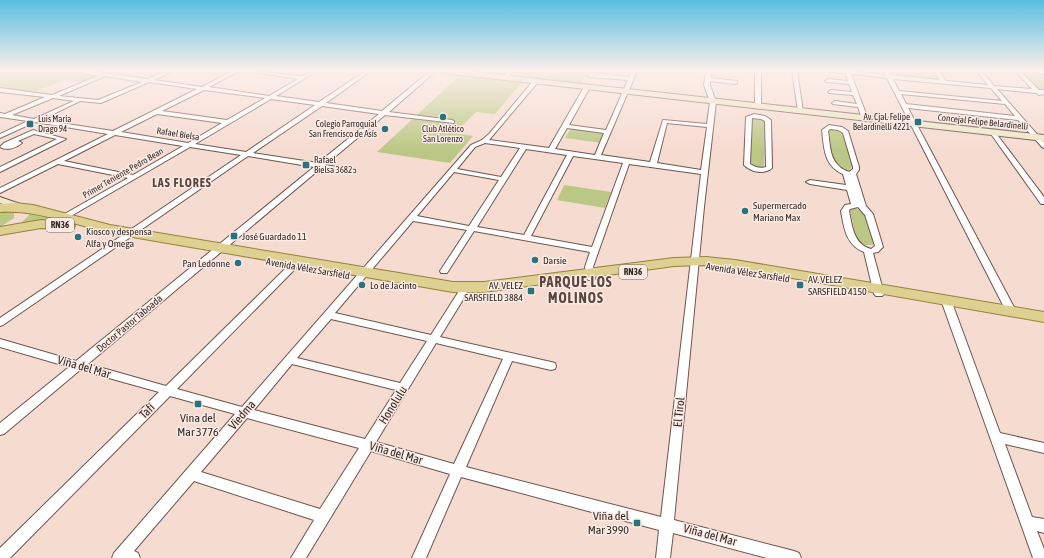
<svg xmlns="http://www.w3.org/2000/svg" width="1044" height="558" viewBox="0 0 1044 558" font-family="'Asap Condensed',sans-serif">
  <style>
    .green { fill: #bbc885 }
    .lines { fill: none; stroke-linecap: round; stroke-linejoin: round }
    .street-casing { stroke: #6d564e; stroke-width: 2 }
    .secondary-casing { stroke: #6d564e; stroke-width: 2 }
    .primary-casing { stroke: #94823b; stroke-width: 2 }
    .street { fill: #fff; fill-rule: evenodd }
    .secondary { fill: #eee8c8; fill-rule: evenodd }
    .primary { fill: #ddd090; fill-rule: evenodd }
    .poi-dot { fill: #2a727d; stroke: #fbebe5; stroke-width: 1.5 }
    .labels { text-anchor: middle; stroke-width: 3; stroke-linejoin: round; paint-order: stroke }
    .far-poi-label { font-size: 9px; fill: #342a26; stroke: #fbebe5; text-anchor: end }
    .far-street-label { font-size: 9px; fill: #342a26; stroke: #fbebe5 }
    .shield { fill: #fbebe5; stroke: #70645f; stroke-width: 1 }
    .shield-label { font-size: 9px; font-weight: bold; fill: #342a26 }
    .poi-label { font-size: 10px; fill: #342a26; stroke: #fbebe5; text-anchor: start }
    .street-label { font-size: 10px; fill: #342a26; stroke: #fbebe5 }
    .far-district-label { font-size: 12px; font-weight: bold; letter-spacing: 1px; fill: #5b453d; stroke: #fbebe5 }
    .near-street-label { font-size: 12px; fill: #342a26; stroke: #fbebe5 }
    .near-poi-label { font-size: 12px; fill: #342a26; stroke: #fbebe5 }
    .district-label { font-size: 14px; font-weight: bold; letter-spacing: 1px; fill: #5b453d; stroke: #fbebe5 }
  </style>
  <rect width="100%" height="100%" fill="#f6dbd1"/>
  <!-- green -->
  <path class="green" d="M0,71H64L100,76L85,82L64,80L29,94L0,89Z
    M514,71H588L580,85L509,78Z
    M888,71H935L941,80L890,76Z
    M1019,71L1044,74V90H1038Z
    M461,74L523,81L495,114L476,112L455,133L473,136L450,163L377,152Z
    M752,118H758L764,120V165L763,167H756L751,163Z
    M571,128L606,132L602,143L565,138Z
    M830,130H836L843,133L852,163V167L849,170C831,170 831,146 828,133Z
    M564,185L611,192L605,208L557,200Z
    M852,208C869,209 870,228 874,242L873,245H864L857,240L850,211Z
    M9,211L14,213V218L0,227V212Z
    M32,212L85,226L62,222L20,224Z"/>
  <g class="lines">
    <defs>
      <path id="street" d="M74,71H90L148,79L166,71H173L154,80L202,87L232,71H239L209,87L269,96L298,79L247,71C265,71 282,75 300,76C305,76 309,71 317,71L276,96L319,102L365,71H371L326,103L382,111L430,71H436L389,112L452,120L454,121V123L385,115L325,165L355,170V172L321,168L88,364L166,386L291,263H297L298,265L297,267L177,389L242,407L471,145L482,140L489,134L533,81L538,82L489,140L549,148L584,87L587,85L590,87L569,125L606,130L628,80L590,77L587,75L590,73L630,77L632,71H637L601,155L650,162L663,120L707,124L710,102L704,85L706,71H711V78L737,81V83L735,84L710,81V85L716,102L704,207L674,520L794,551L799,553L801,558H767L673,533L670,558H656L659,530L461,477L426,558H412L450,474L371,451L306,558H291L314,520L194,481L134,551L138,553L140,558H112L114,553L235,414L170,396L10,558H0V548L159,392L80,370L4,434L0,435V423L69,367L0,347V339L76,361L314,167L248,156L3,325L0,326V318L241,155L190,147L64,220L60,218L61,216L128,178L58,164L0,193V188L108,134L35,122L0,138V134L28,121L0,117V113L5,114L45,97L0,92V88L52,95L98,76ZM105,76L142,82L98,100L59,96ZM149,82L197,89L113,131L41,120L80,101L101,103ZM204,90L265,98L227,120L162,111ZM53,98L74,101L34,119L12,115ZM271,99L315,105L246,152L195,144ZM322,106L379,114L318,163L253,153ZM157,114L222,123L188,143L121,132ZM667,123L707,127L701,170L657,163ZM567,128L604,133L595,155L555,149ZM115,135L183,146L133,175L64,161ZM485,143L520,148L501,177L457,169L475,147ZM526,149L567,155L524,235L477,227ZM573,156L623,163L592,247L531,236ZM629,164L701,174L661,517L466,467L512,361L551,370L555,369L556,366L555,363L551,362L440,337L467,293L465,291H459L431,335L335,313L413,221L467,230L440,271L441,273H447L474,231L590,252L585,267L588,280H594L595,278L593,267ZM454,172L499,180L469,226L417,216ZM331,319L427,341L400,383L297,358ZM436,343L503,359L454,464L376,442ZM292,364L396,390L365,439L254,410ZM247,418L359,448L320,509L201,472Z
        M508,71H513L507,79H503L502,78Z
        M755,71H761V107L758,109L755,107Z
        M792,71H797L803,112L798,111Z
        M829,71H851L885,75L884,71H889L891,75L940,80L934,71H939L946,81L988,85L977,71H982L994,86L1032,89L1015,71H1020L1039,90H1044V94L1039,95L1036,93L997,89L1044,142V148L1042,147L1018,120L908,108L1016,311L1014,313H1008L1006,311L887,78L851,74L868,119L865,121L862,119L858,107L833,104L832,103L835,101L857,104L853,95L829,93L828,92L831,90L852,92L849,84L826,82L825,81L828,79L848,81L846,74ZM893,79L991,88L1002,101L899,91ZM901,94L1005,104L1015,116L906,104Z
        M1036,71H1044V74L1036,72Z
        M754,114L765,116L771,120L772,168C764,175 751,172 744,165L746,117ZM752,118L761,119L765,121L766,167C760,169 755,167 750,164Z
        M829,125L842,127L848,131L859,167V170L856,174L866,206L873,214L883,247L878,252L873,253L884,294L882,296H876L874,294L864,252C846,245 844,228 841,211L845,205L851,204L847,190L810,184L806,182L810,180L846,185L843,174C824,166 824,148 822,130ZM830,129L838,130L843,133L853,167V169L849,172C845,170 841,169 838,165C829,157 830,141 828,131ZM858,207L865,215L875,246L871,249C854,245 852,226 849,211L850,209Z
        M33,130L66,139L0,172V167L57,139L34,134L18,141L22,143C16,148 7,151 0,147L4,143Z
        M991,132H995L1044,197V204H1041L991,134Z
        M946,297L951,300L1000,433L1044,443V453L1005,444L1032,517L1044,519V533L1037,531L1044,549V558H1033L941,300Z"/>
      <path id="secondary" d="M440,71H465L1044,135V141L443,73Z
        M0,197L23,205L24,207L19,210L0,203Z"/>
      <path id="primary" d="M15,203L33,205L110,225L453,282H484L674,258L706,257L735,260L1044,312V322L735,268L706,265L674,266L484,292H453L109,233L73,223L75,226L73,229L69,230L41,228L0,235V227L41,220L73,223C49,217 26,210 0,212V204Z"/>
    </defs>
    <!-- street casing -->
    <use href="#street" class="street-casing"/>
    <!-- secondary casing -->
    <use href="#secondary" class="secondary-casing"/>
    <!-- primary casing -->
    <use href="#primary" class="primary-casing"/>
    <!-- street -->
    <use href="#street" class="street"/>
    <!-- secondary -->
    <use href="#secondary" class="secondary"/>
    <!-- primary -->
    <use href="#primary" class="primary"/>
  </g>
  <!-- sky -->
  <linearGradient id="sky" x2="0" y2="1"><stop stop-color="#58bee2"/><stop offset="0.47" stop-color="#fbefea"/><stop offset="1" stop-color="#fbefea" stop-opacity="0"/></linearGradient>
  <rect width="1044" height="150" fill="url(#sky)"/>
  <!-- markers -->
  <g class="poi-dot">
    <circle cx="443" cy="117" r="4"/>
    <rect x="914" y="118" width="8" height="8" rx="2"/>
    <rect x="26" y="120" width="8" height="8" rx="2"/>
    <circle cx="385" cy="129" r="4"/>
    <rect x="302" y="161" width="8" height="8" rx="2"/>
    <circle cx="745" cy="211" r="4"/>
    <rect x="230" y="232" width="8" height="8" rx="2"/>
    <circle cx="78" cy="237" r="4"/>
    <circle cx="535" cy="260" r="4"/>
    <circle cx="238" cy="263" r="4"/>
    <circle cx="362" cy="285" r="4"/>
    <rect x="796" y="281" width="8" height="8" rx="2"/>
    <rect x="527" y="287" width="8" height="8" rx="2"/>
    <rect x="194" y="400" width="8" height="8" rx="2"/>
    <rect x="633" y="519" width="8" height="8" rx="2"/>
  </g>
  <g class="labels">
    <!-- far-poi labels -->
    <g class="far-poi-label">
      <text x="910" y="120">Av. Cjal. Felipe<tspan x="910" dy="10">Belardinelli 4221</tspan></text>
      <text x="38" y="122" text-anchor="start">Luis María<tspan x="38" dy="10">Drago 94</tspan></text>
      <text x="377" y="127">Colegio Parroquial<tspan x="377" dy="10">San Frencisco de Asís</tspan></text>
      <text x="443" y="132" text-anchor="middle">Club Atlético<tspan x="443" dy="10">San Lorenzo</tspan></text>
      <text x="314" y="163" text-anchor="start">Rafael<tspan x="314" dy="10">Bielsa 3682</tspan></text>
    </g>
    <!-- far-street labels -->
    <g class="far-street-label">
      <text transform="translate(983 122) rotate(6)" y="3">Concejal Felipe Belardinelli</text>
      <text transform="translate(178 134) rotate(9)" y="3">Rafael Bielsa</text>
      <text transform="translate(123 173) rotate(-30)" y="3">Primer Teniente Pedro Bean</text>
    </g>
    <!-- shield labels -->
    <g class="shield">
      <rect x="46" y="218" width="28" height="14" rx="3"/>
      <rect x="619" y="265" width="28" height="14" rx="3"/>
    </g>
    <g class="shield-label">
      <text x="60" y="228">RN36</text>
      <text x="633" y="275">RN36</text>
    </g>
    <!-- poi labels -->
    <g class="poi-label">
      <text x="753" y="209">Supermercado<tspan x="753" dy="12">Mariano Max</tspan></text>
      <text x="86" y="235">Kiosco y despensa<tspan x="86" dy="12">Alfa y Omega</tspan></text>
      <text x="242" y="240">José Guardado 11</text>
      <text x="543" y="264">Darsie</text>
      <text x="230" y="267" text-anchor="end">Pan Ledonne</text>
      <text x="808" y="283">AV. VELEZ<tspan x="808" dy="12">SARSFIELD 4150</tspan></text>
      <text x="370" y="289">Lo de Jacinto</text>
      <text x="523" y="289" text-anchor="end">AV. VELEZ<tspan x="523" dy="12">SARSFIELD 3884</tspan></text>
    </g>
    <!-- street labels -->
    <g class="street-label">
      <text transform="translate(308 268) rotate(10)" y="4">Avenida Vélez Sarsfield</text>
      <text transform="translate(748 272) rotate(9)" y="4">Avenida Vélez Sarsfield</text>
      <text transform="translate(129 323) rotate(-40)" y="4">Doctor Pastor Taboada</text>
    </g>
    <!-- far-district labels -->
    <g class="far-district-label">
      <text x="182" y="187">LAS FLORES</text>
    </g>
    <!-- near-street labels -->
    <g class="near-street-label">
      <text transform="translate(84 367) rotate(16)" y="4">Viña del Mar</text>
      <text transform="translate(393 405) rotate(-58)" y="4">Honolulu</text>
      <text transform="translate(147 411) rotate(-45)" y="4">Tafí</text>
      <text transform="translate(679 412) rotate(-84)" y="4">El Tirol</text>
      <text transform="translate(242 415) rotate(-49)" y="4">Viedma</text>
      <text transform="translate(396 453) rotate(16)" y="4">Viña del Mar</text>
      <text transform="translate(710 535) rotate(15)" y="4">Viña del Mar</text>
    </g>
    <!-- near-poi labels -->
    <g class="near-poi-label">
      <text x="198" y="422">Vina del<tspan x="198" dy="14">Mar 3776</tspan></text>
      <text x="629" y="520" text-anchor="end">Viña del<tspan x="629" dy="14">Mar 3990</tspan></text>
    </g>
    <!-- district labels -->
    <g class="district-label">
      <text x="576" y="287">PARQUE LOS<tspan x="576" dy="16">MOLINOS</tspan></text>
    </g>
  </g>
</svg>
